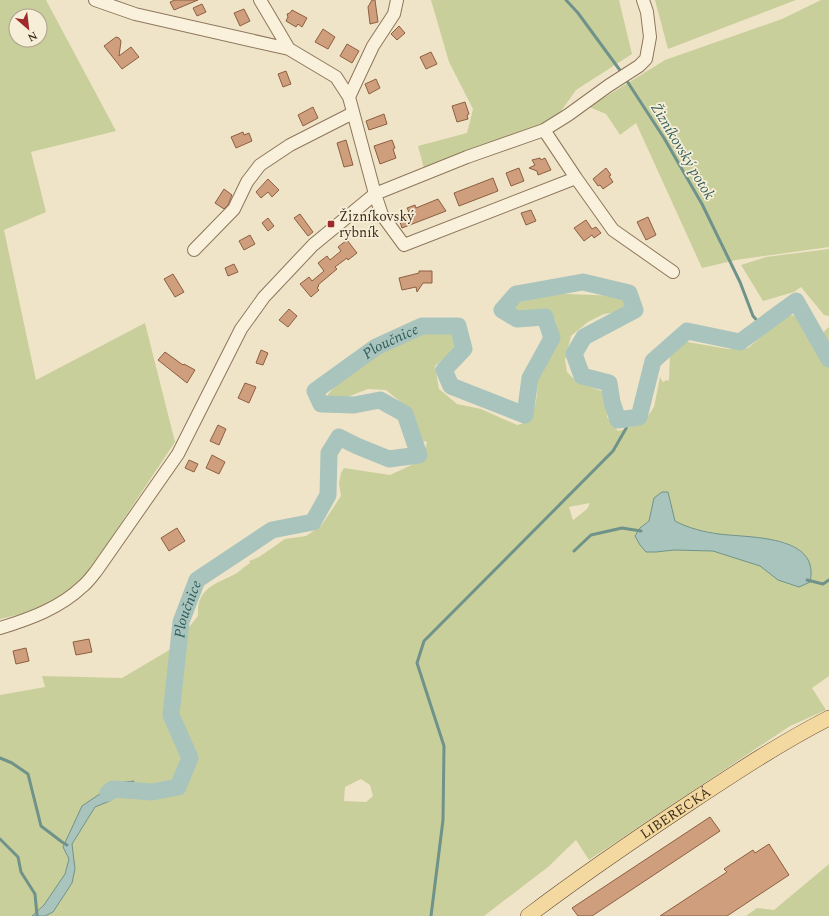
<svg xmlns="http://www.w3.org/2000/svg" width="829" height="916" viewBox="0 0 829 916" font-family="Spectral,serif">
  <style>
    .green { fill: #c9cf9b; fill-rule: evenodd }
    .water { fill: #a9c4bc; stroke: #6f938a }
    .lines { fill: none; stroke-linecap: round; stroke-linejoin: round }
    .stream { stroke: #6f938a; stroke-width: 3 }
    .river { stroke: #a9c4bc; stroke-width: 17 }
    .building { fill: #cf9f7d; stroke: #8d5f41 }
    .minor-casing { stroke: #8d765c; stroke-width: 14 }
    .major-casing { stroke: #5b4430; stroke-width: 16 }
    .minor { stroke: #faf1dc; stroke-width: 12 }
    .major { stroke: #f3d9a0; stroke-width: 15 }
    .poi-dot { fill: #9e2a2b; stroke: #f7eed8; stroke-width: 1.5 }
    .labels { text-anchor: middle; stroke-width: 3.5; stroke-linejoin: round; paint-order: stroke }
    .poi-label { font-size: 14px; fill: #3d2e20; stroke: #f7eed8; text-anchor: start }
    .street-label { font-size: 14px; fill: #3d2e20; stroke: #f7eed8 }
    .water-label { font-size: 15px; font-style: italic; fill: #2f5d5a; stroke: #f7eed8 }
  </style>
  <rect width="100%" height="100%" fill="#f0e4c8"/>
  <!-- green -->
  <path class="green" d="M0,0H46L116,131L31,152L46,212L4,230L36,380L145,323L175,442L85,577L54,601L21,614L0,619ZM16,16H40V40H16Z
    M431,0H619L632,54L576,90L554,121L425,172L418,146L467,133L473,109L449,62Z
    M655,0H796L668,49Z
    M821,0H829V247L736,260L702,268L636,123L620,135L606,114L589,107L665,60L782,19Z
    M829,249V316L824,315L801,287L794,292L763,301L741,265L766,257Z
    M543,293L618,296L630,305V310L604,314L588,322L571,336L565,360L567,372L577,382L607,393V417L618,431L643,423L654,407L660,377L663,382L667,380L669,381L670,354L682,341L728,349L748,348L785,316L798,315L814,335V341L829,327V676L812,688L826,710L790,726L589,860L576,840L548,867L484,916H0V695L45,687L42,676L122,678L171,649L198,616C196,587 217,584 237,573C241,570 245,566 250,563L249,561L259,557L285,539L306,536L321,526L341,496L339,483L341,473L344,468L390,475L422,460L427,442L423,441L408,408L386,390L368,389L345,398L326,397L339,381L406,334L459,332L461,336L454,350L435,366L439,389L457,404L481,409L517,425C542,421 535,385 540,366C542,362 545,359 547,356C559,339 561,339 555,319L544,312H512V305ZM590,503L587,509L573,520L569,507ZM649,521H675L687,527L718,534L769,540L784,542L795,547L799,587L779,580L760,566L713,551L674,550L656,552L635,536L640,528ZM361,779L370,785L373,796L366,802L344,801L345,787Z
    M829,864V916H746L757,908L774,910Z"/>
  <!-- water -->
  <path class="water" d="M662,492H668L675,521C688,528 704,532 719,534C748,538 821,534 810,582L799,587L778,580L760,566L713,551L674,550L656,552H646L640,545L635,536L640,528L649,521L654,498Z
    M134,781L128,793L115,795L112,800L95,807L72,844L75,869L72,883L53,912L45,916H32L44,905L65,874L69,859L63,847L82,806L116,783Z"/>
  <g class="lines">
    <!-- stream -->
    <path class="stream" d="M566,0L578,13L622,73
      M625,78L664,138L702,204L740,282L753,316L761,325
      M574,551L591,535L622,528L641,531
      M807,580L823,584L829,580
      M0,758L12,763L28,774L41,826L62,842L67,845
      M0,839L18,857L21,872L35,894L37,915
      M431,916L443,820L444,746L417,663L424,641L613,451L632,418"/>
    <!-- river -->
    <path class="river" id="s1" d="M108,793L113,789L152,792L178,787L190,758L171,715L181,622L197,580L272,530L313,522L328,495L329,453L339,437L357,446L389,459L419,455L405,414L380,400L354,405L321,404L315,391L376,347L422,326H458L464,349L444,370L451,386L525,415L530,378L552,338L545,317L517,319L502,310L516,294L583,282L629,293L635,310L584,337L574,354L582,376L609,383L612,402L618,420L639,417L653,361L687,331L740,342L796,301L829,359"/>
  </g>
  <!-- building -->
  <path class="building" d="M175,0H198L174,10L170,2Z
    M372,0H375L378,22L370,24L368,7Z
    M202,4L206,12L197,16L193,8Z
    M244,9L250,21L240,26L234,13Z
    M292,10L307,18L302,27L298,24L296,27L286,21L288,17L287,14L290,13Z
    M399,26L405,33L397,40L391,34Z
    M323,29L335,37L328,49L315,42Z
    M116,37L119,38L121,41L119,56L131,47L139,57L122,69L104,46Z
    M347,44L359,51L352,63L340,56Z
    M431,52L437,64L426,69L420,57Z
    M286,71L291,84L283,87L278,74Z
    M376,79L380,88L369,94L365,84Z
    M465,102L469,114L467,115L468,119L457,122L452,106Z
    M313,107L318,118L303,126L298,115Z
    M384,114L387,124L369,130L366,121Z
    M243,132L244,135L249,133L252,141L236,148L231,137Z
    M346,140L353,165L344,167L337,143Z
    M392,140L395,148L393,149L396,158L380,164L374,146Z
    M540,158L541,160L545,158L551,170L538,175L537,171L529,168L535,165L532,160Z
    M519,168L524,181L511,186L506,173Z
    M606,168L611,175L609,176L613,182L603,189L600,185L598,186L593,179Z
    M493,178L498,191L459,206L454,193Z
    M268,179L279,190L272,197L268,192L261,198L256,192Z
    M224,189L232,195L228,205L224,209L215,203Z
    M438,199L446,211L402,228L398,216L409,212L407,208L415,205L416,208Z
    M531,210L536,221L526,225L521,213Z
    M300,214L313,232L308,236L294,218Z
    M648,217L656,235L646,240L637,222Z
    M268,218L274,226L268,231L262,223Z
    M586,220L592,229L596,227L601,233L594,238L592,235L584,241L574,228Z
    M250,235L255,244L244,250L239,241Z
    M347,240L357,253L348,260L347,258L335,267L337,269L318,285L319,286L317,288L319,290L311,297L300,284L309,277L312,281L324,271L318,263L327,256L330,260L341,251L338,247Z
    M234,264L238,272L228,276L225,268Z
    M419,271H432V283H423L417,292L416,287L402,290L399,278L419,273Z
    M173,274L184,292L175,297L164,279Z
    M289,309L297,316L288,327L279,320Z
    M261,350L268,353L263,365L256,363Z
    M165,352L183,365L184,364L195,370L187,383L158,360Z
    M245,383L256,387L249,403L238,398Z
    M218,425L226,429L219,445L210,441Z
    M212,455L225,462L219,474L206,468Z
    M189,460L198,464L194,472L185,468Z
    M177,528L185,541L169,551L161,538Z
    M89,639L92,652L76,655L73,642Z
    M26,648L29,661L16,664L13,651Z
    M710,817L720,831L592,916H578L572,908Z
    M769,844L789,875L727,916H660L727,872L724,869L753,850L755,853Z"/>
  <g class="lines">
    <defs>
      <path id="minor" d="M260,0L289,49
        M349,97L373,46L394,14L397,0
        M544,130L576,178L613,230L673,272
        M576,178L404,245L382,215L375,194L467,157L544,130L568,115L608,86L639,66L646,59L650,37L647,12L643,0
        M194,250L234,209L247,182L260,165L290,145L353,113
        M0,628C30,619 60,608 83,586C88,582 93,575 97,570L178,454L241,329L264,297L313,245L375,194L349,97L336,77L289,49L135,14L95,0"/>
      <g id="major">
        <path id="s2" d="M528,916C582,875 638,837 694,800C738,771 782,742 829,718"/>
      </g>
    </defs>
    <!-- minor casing -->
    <use href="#minor" class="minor-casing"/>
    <!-- major casing -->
    <use href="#major" class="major-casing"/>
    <!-- minor -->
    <use href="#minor" class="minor"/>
    <!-- major -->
    <use href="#major" class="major"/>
  </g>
  <!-- markers -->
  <rect class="poi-dot" x="327" y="220" width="8" height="8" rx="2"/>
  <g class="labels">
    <!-- poi labels -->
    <g class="poi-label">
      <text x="339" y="221">Žizníkovský<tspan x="339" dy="16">rybník</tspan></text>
    </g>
    <!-- street labels -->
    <g class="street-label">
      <text dy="5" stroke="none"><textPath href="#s2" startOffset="180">LIBERECKÁ</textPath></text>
    </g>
    <!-- water labels -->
    <g class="water-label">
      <text transform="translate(683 151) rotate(59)" y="5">Žizníkovský potok</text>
      <text dy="5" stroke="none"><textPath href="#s1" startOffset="834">Ploučnice</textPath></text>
      <text dy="5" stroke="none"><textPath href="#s1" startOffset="258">Ploučnice</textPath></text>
    </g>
  </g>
  <!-- north arrow -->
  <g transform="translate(28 28) rotate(152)"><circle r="19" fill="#f7eed8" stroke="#ada18e"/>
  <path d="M0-3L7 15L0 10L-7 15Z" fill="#9e2a2b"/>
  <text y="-6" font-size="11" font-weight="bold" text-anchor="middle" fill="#3d2e20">N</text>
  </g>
</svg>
